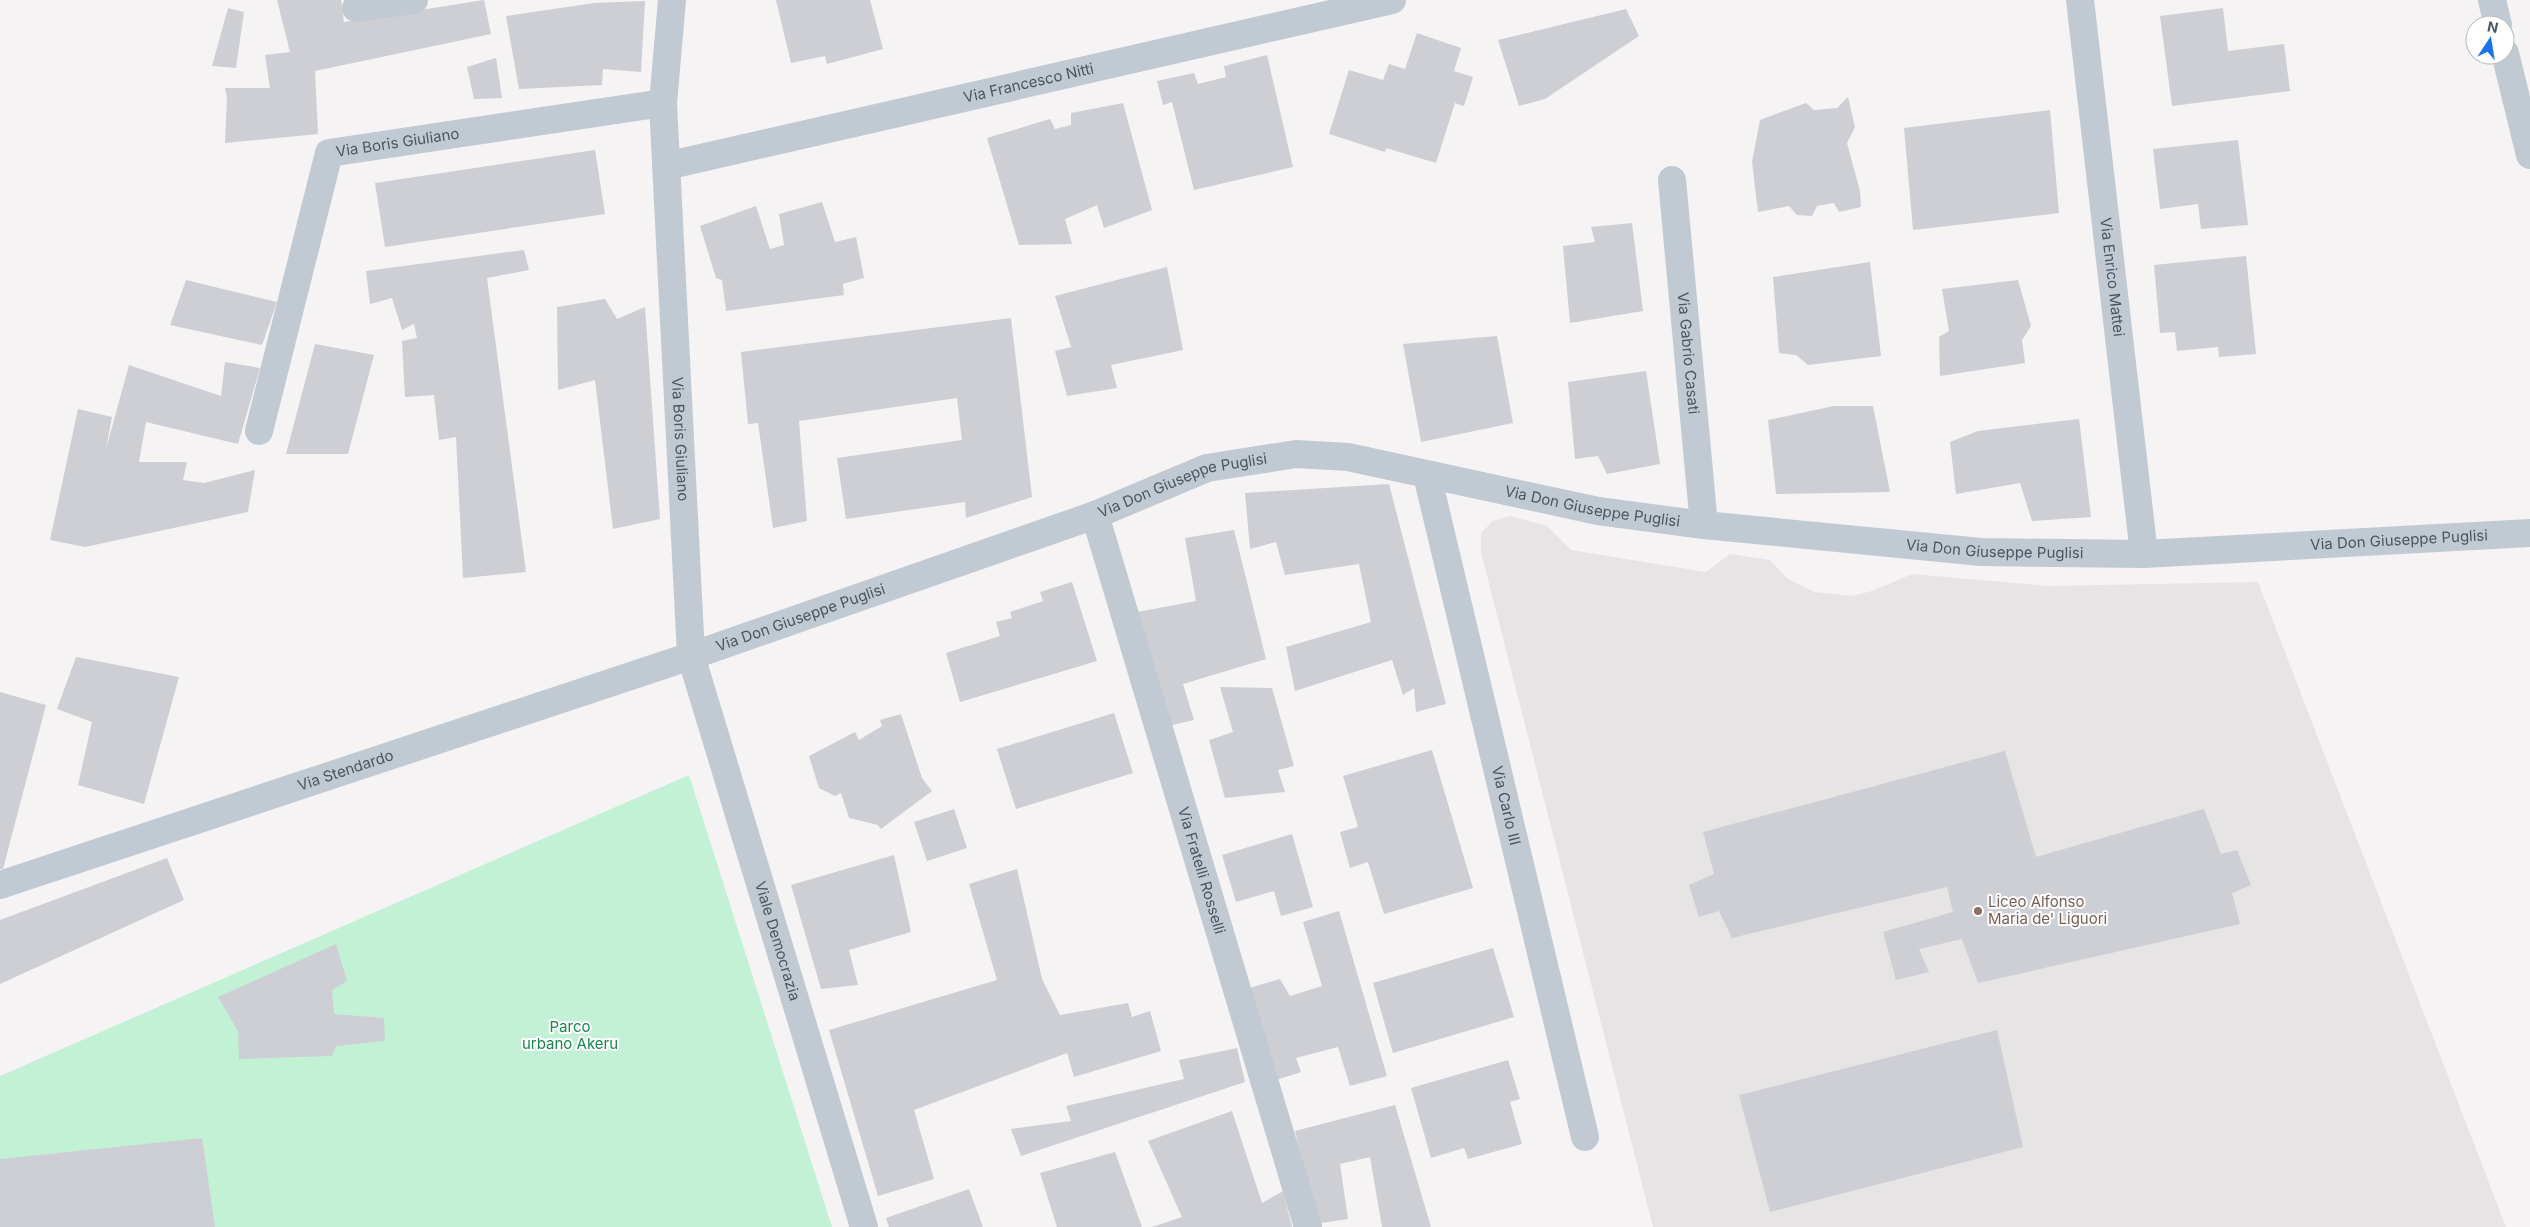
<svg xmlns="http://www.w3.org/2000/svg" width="2530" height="1227" viewBox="0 0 2530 1227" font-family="Inter,sans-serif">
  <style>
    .education { fill: #e6e4e5 }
    .green { fill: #c3f1d5 }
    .building { fill: #cdcfd5 }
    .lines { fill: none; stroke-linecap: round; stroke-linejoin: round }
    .minor { stroke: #c1cad2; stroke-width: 28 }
    .tertiary { stroke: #c1cad2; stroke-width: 28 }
    .education-dot { fill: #8d6e63; stroke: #fff; stroke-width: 2 }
    .labels { text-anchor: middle; stroke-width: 4; stroke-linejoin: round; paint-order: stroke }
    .street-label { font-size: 15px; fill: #4a5661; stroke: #fff }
    .education-label { font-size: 15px; fill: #785e54; stroke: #fff; text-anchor: start }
    .park-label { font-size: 15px; fill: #17864f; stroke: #fff }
  </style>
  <rect width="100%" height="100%" fill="#f5f3f3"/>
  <!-- education -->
  <path class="education" d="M1510,516L1547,526L1571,550L1706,572L1730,554L1770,560L1788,579L1815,592L1852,596L1872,591L1912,574L2048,586L2258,582L2506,1227H1653L1481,552V533L1493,521Z"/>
  <!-- green -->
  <path class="green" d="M689,775L832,1227H0V1076Z"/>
  <!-- building -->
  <path class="building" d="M277,0H341L344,22L484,0L491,34L315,71L318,134L225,143L227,98L225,88H270L265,55L290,52Z
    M776,0H870L883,49L827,64L825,56L791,63Z
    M645,1L641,72L603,69L602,85L519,89L506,16L594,3Z
    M228,8L244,12L236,68L212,66Z
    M2223,8L2228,51L2284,44L2290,91L2172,106L2160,16Z
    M1626,9L1639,36L1545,99L1519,106L1498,40Z
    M1417,33L1461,48L1454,71L1473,77L1464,106L1455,103L1436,163L1386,148L1385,152L1329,134L1349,70L1383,80L1389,64L1405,69Z
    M1267,55L1293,167L1194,190L1172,102L1163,105L1157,81L1194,73L1198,84L1226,77L1224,66Z
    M496,58L502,98L474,99L467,67Z
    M1848,97L1855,127L1847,143L1860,191L1861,207L1839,212L1834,203L1817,206L1812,216L1797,215L1789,206L1758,212L1752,162L1760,120L1806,103L1814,110L1837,108Z
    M1123,103L1152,210L1104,228L1097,205L1065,219L1072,244L1019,245L987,138L1050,119L1055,129L1071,125V113Z
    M2050,110L2059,213L1913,230L1904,128Z
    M2238,140L2248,225L2201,229L2198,204L2160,209L2153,149Z
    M595,150L605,214L385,247L375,183Z
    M822,202L835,242L856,237L864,278L843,284L844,295L726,311L722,280L716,278L700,226L756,206L770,249L784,245L779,214Z
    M1632,223L1643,311L1570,323L1563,246L1595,242L1591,227Z
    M524,250L529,270L487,278L526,572L463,578L456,437L439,440L434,395L405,397L402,341L417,338L414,324L402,330L392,298L370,304L366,271Z
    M2246,256L2256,354L2219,357L2218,347L2177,351L2175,332L2160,333L2154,265Z
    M1870,262L1881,356L1808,365L1796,355L1779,353L1773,277Z
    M1167,267L1183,350L1111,365L1117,388L1067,396L1055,351L1071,347L1055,296Z
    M186,280L277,302L262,345L170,325Z
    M2018,280L2031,326L2022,340L2025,363L1940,376L1939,337L1949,331L1942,289Z
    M605,299L617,319L645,307L660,519L613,529L595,380L558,390L557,307Z
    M1011,318L1032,497L966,518L965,502L846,519L837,458L962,440L957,398L799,421L807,521L773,528L758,423L748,424L741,352Z
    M1497,336L1513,423L1421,442L1403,344Z
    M315,344L374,355L348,454H286Z
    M225,362L260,368L238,444L146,422L139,462H187L183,480L204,483L255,470L248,512L85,547L50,540L78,409L112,417L106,449L129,365L221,396Z
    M1646,371L1660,464L1607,474L1598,456L1575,459L1568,382Z
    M1834,406H1873L1890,492L1776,494L1768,420Z
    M2079,419L2091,517L2032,521L2020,483L1956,494L1950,442L1978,431Z
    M1389,484L1446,704L1416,712L1414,688L1403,695L1392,660L1295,691L1286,647L1371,622L1359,564L1285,575L1276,542L1250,549L1245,493Z
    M1234,530L1266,659L1183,684L1194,720L1164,727L1132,613L1196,601L1185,538Z
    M1072,582L1097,661L960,702L946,653L1000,636L996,622L1012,618L1010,612L1043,601L1040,592Z
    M76,657L179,677L144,804L78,785L92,722L57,709Z
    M1220,687L1272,688L1294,766L1278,770L1285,792L1225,798L1209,740L1233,732Z
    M0,692L46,705L3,869H0Z
    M1114,713L1133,773L1016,809L997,749Z
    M901,714L922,778L932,791L881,829L878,825L849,818L841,793L835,796L819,788L809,756L855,732L859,740L882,726L880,720Z
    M1432,750L1473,888L1384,914L1368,862L1350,868L1340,832L1358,827L1343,776Z
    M2005,751L2036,857L2204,809L2221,854L2237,850L2251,885L2232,893L2240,924L1978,983L1962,939L1919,949L1929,972L1896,980L1883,932L1953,912L1947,887L1732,938L1719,911L1699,917L1689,885L1714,874L1703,832Z
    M954,809L967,848L927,861L914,822Z
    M1292,834L1313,907L1281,916L1274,891L1236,902L1222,855Z
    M894,855L911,932L849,950L858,985L821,989L791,885Z
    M167,858L184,900L0,984V920Z
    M1017,869L1042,979L1060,1015L1128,1003L1132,1017L1150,1011L1161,1051L1074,1077L1067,1053L914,1110L934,1179L878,1196L829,1030L997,980L969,884Z
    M1339,911L1387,1076L1350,1086L1338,1047L1296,1058L1301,1072L1273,1081L1246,989L1280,979L1290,996L1322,986L1303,922Z
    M336,944L347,981L332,990L334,1014L384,1018L385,1041L336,1046L332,1056L239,1059L238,1031L218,997Z
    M1493,948L1514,1017L1393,1053L1373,983Z
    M1997,1030L2023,1147L1770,1212L1739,1095Z
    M1237,1048L1245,1082L1021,1156L1011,1129L1071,1121L1066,1106L1184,1079L1179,1060Z
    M1508,1060L1520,1099L1510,1102L1522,1144L1468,1159L1464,1148L1431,1158L1411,1088Z
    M1395,1105L1431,1227H1382L1370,1157L1340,1164L1348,1219L1314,1224L1295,1131Z
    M1232,1111L1262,1203L1283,1191L1292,1227H1152L1182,1217L1148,1141Z
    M202,1138L215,1227H0V1159Z
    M1115,1152L1142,1227H1057L1040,1173Z
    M969,1189L983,1227H889L886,1218Z"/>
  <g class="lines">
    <!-- minor -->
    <g class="minor">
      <path id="s1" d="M672,0L663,103L691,656L864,1227"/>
      <path id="s2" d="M2080,0L2144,554"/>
      <path d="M356,8L414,0"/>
      <path id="s3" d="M666,166L1392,0"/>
      <path id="s4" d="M1672,180L1704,525"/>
      <path id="s5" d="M259,431L329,153L663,103"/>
      <path id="s6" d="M1427,475L1585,1137"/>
      <path id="s7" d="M1095,515L1308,1227"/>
    </g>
    <!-- tertiary -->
    <g class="tertiary">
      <path d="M2492,0L2498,25"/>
      <path d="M2505,53L2530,155"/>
      <path id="s8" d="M0,885L691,656L1095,515L1207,468L1296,454L1348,457L1598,511L1704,525L1981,552L2144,554L2530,533"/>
    </g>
  </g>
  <!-- markers -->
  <circle class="education-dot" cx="1978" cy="911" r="5"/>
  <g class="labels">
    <!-- street labels -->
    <g class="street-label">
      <text dy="5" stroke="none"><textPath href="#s3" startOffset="372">Via Francesco Nitti</textPath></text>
      <text dy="5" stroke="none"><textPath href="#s5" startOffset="356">Via Boris Giuliano</textPath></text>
      <text dy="5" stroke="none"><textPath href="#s2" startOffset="279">Via Enrico Mattei</textPath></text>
      <text dy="5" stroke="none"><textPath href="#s4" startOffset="174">Via Gabrio Casati</textPath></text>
      <text dy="5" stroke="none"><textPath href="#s1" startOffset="440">Via Boris Giuliano</textPath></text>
      <text dy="5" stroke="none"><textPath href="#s8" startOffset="1249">Via Don Giuseppe Puglisi</textPath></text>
      <text dy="5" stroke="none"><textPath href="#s8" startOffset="1669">Via Don Giuseppe Puglisi</textPath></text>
      <text dy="5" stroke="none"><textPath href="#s8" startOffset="2479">Via Don Giuseppe Puglisi</textPath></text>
      <text dy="5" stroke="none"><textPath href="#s8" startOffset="2074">Via Don Giuseppe Puglisi</textPath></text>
      <text dy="5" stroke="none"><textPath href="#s8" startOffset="844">Via Don Giuseppe Puglisi</textPath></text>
      <text dy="5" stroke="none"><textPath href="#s8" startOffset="364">Via Stendardo</textPath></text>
      <text dy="5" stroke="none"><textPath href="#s6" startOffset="340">Via Carlo III</textPath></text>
      <text dy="5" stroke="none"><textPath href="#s7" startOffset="371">Via Fratelli Rosselli</textPath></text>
      <text dy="5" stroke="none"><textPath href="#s1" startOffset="955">Viale Democrazia</textPath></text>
    </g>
    <!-- education labels -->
    <g class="education-label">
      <text x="1988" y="907">Liceo Alfonso<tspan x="1988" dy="17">Maria de' Liguori</tspan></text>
    </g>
    <!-- park labels -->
    <g class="park-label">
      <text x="570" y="1032">Parco<tspan x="570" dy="17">urbano Akeru</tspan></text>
    </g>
  </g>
  <!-- north arrow -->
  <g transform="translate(2490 40) rotate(12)"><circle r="24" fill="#ffffff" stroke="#b7bbc0"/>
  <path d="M0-4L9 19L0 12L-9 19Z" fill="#1a73e8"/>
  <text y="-8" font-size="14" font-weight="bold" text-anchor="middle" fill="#4a5661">N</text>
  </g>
</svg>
